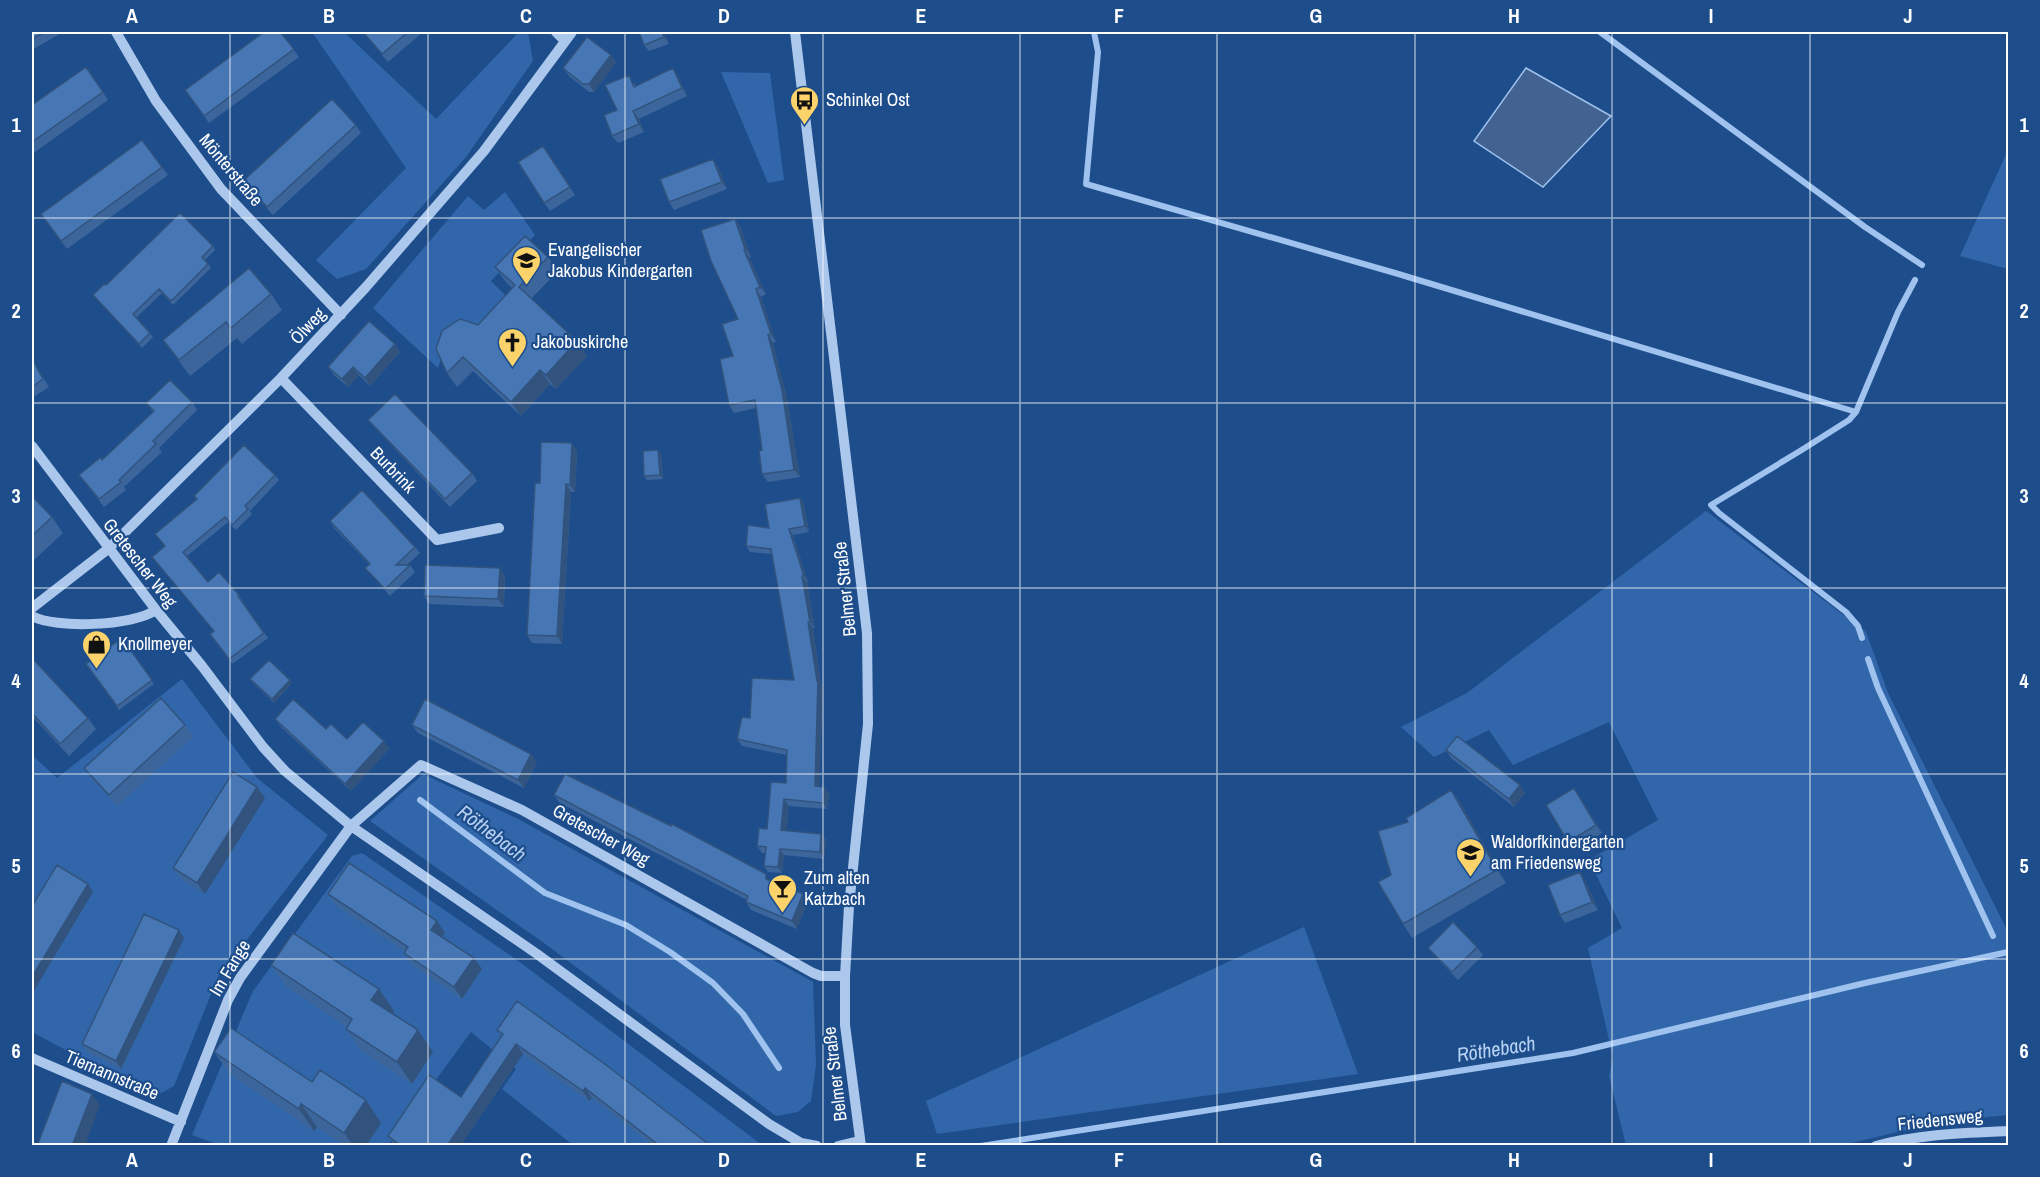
<svg xmlns="http://www.w3.org/2000/svg" width="2040" height="1177" viewBox="0 0 2040 1177" font-family="'Archivo Narrow',sans-serif">
  <style>
    .green { fill: #3167aa }
    .water { fill: #426391; stroke: #9fc2ee; stroke-width: 1.5 }
    .lines { fill: none; stroke-linecap: round; stroke-linejoin: round }
    .stream { stroke: #9fc2ee; stroke-width: 6 }
    .minor { stroke: #abc8ec; stroke-width: 10 }
    .wall { fill: #3c669b }
    .shaded-wall { fill: #31537e }
    .building { fill: #4677b4; stroke: #31537e; stroke-width: 1.5 }
    .grid { fill: none; stroke: #fff; stroke-width: 1.5; stroke-opacity: 0.55 }
    .labels { text-anchor: middle; stroke-width: 4.5; stroke-linejoin: round; paint-order: stroke }
    .poi-label { font-size: 18px; fill: #fff; stroke: #1e4d8c; text-anchor: start }
    .street-label { font-size: 18px; fill: #fff; stroke: #1e4d8c }
    .water-label { font-size: 20px; font-style: italic; fill: #b7d2f3; stroke: #1e4d8c }
    .neatline { fill: none; stroke: #fff; stroke-width: 2 }
    .grid-label { font-size: 20px; text-anchor: middle; font-weight: bold; fill: #fff }
  </style>
  <rect width="100%" height="100%" fill="#1e4d8c"/>
  <!-- green -->
  <path class="green" d="M312,32H344L436,119L519,32H528L533,61L466,157L366,269L337,279L316,260L406,168Z
    M721,72L770,73L784,180L768,183Z
    M2008,150V269L1960,256Z
    M505,192L535,235L491,281L513,303L487,331L447,341L438,368L373,308L468,196L484,210Z
    M1706,511L1866,632L1888,693L2008,932V1115L1940,1122L1843,1145H1626L1609,1076L1613,1057L1588,948L1622,928L1589,860L1658,820L1609,722L1513,765L1489,730L1434,757L1401,727L1467,693Z
    M182,679L257,778L328,835L218,977L174,1086L161,1093L113,1075L32,1032V755L57,778Z
    M423,774L520,820L813,982L816,1065L811,1101L798,1112L776,1116L544,943L370,821Z
    M362,853L517,960L762,1145H573L502,1089L516,1069L471,1032L388,1145H219L192,1135L253,991L352,856Z
    M1304,927L1358,1074L937,1134L926,1101Z"/>
  <!-- water -->
  <path class="water" d="M1526,68L1611,116L1543,187L1474,141Z"/>
  <g class="lines">
    <!-- stream -->
    <path class="stream" d="M1094,32L1098,52L1086,184L1395,273L1856,412L1849,420L1800,451L1711,505L1719,513L1846,612L1858,626L1862,638
      M1600,32L1865,227L1922,265
      M1856,412L1898,312L1915,280
      M1868,659L1878,688L1993,936
      M420,800L545,893L626,925L670,952L713,983L743,1014L779,1068
      M981,1146L1573,1053L1865,983L2008,952"/>
    <!-- minor -->
    <path class="minor" d="M116,32L156,101L221,189L341,315
      M556,32L565,41
      M795,32L867,633L868,724L849,906L845,976V1025L861,1146
      M281,378L437,540L499,528
      M32,446L156,610L202,666L263,747L285,771L351,826L537,954L769,1124L801,1143L817,1146
      M32,608L108,549L281,378L366,287L484,151L572,32
      M32,616C55,629 133,626 156,610
      M32,1058L181,1122
      M171,1146L228,1000L240,978L351,826L421,765L522,810L813,973L821,976H845
      M838,1146L859,1141
      M1876,1146C1920,1134 1964,1133 2008,1131"/>
  </g>
  <!-- wall -->
  <path class="wall" d="M32,32H63L32,50Z
    M280,32L299,57L209,123L185,90Z
    M363,32H423L388,62Z
    M639,32H664L669,44L649,51L644,45Z
    M611,55L616,63L594,92H589L569,76L563,68Z
    M86,67L108,100L32,154V105Z
    M673,68L678,76L687,96L639,119L644,132L618,143L612,136L617,110L634,83L636,86Z
    M356,125L361,133L273,215L248,188L243,181Z
    M142,140L168,175L67,249L41,214Z
    M543,146L575,195L550,211L544,203Z
    M718,166L727,189L674,210L669,202Z
    M735,219L740,226L751,257H749L766,294L761,297L776,342L773,343L787,398L800,477L768,482L762,474V450L756,408L734,413L729,405L738,319Z
    M213,246L215,250L205,260L211,268L173,305L162,293L136,318L153,337L142,348L93,295L106,285Z
    M548,257L558,271L531,299L577,341L587,356L556,389L550,384L521,416L473,371L457,387L447,373L478,325L512,288L505,281L495,267Z
    M271,294L282,310L242,344L237,338L190,376L163,340Z
    M395,344L400,352L370,386L359,375L348,387L334,375L328,367Z
    M32,359L49,387L32,398Z
    M192,402L197,410L159,448L162,452L124,487L126,490L104,507L79,475L102,460L153,412L146,403Z
    M368,420L472,473L477,481L450,507L374,427Z
    M577,451L575,492H571L562,644L532,643L527,635L540,483Z
    M661,454L663,479L647,480L644,476Z
    M275,475L279,480L250,511L252,514L236,530L228,522L187,556L208,582L239,595L243,601L242,602L268,638L232,664L210,634L214,631L152,557L165,547L155,534L196,500L194,496Z
    M32,496L52,517L63,533L32,562Z
    M800,498L804,504L809,532L793,535L808,582H807L815,628H813L821,684L823,687L819,786L829,793L827,809L789,806L786,831L821,834L826,840L824,859L784,855L782,873L768,872L764,866L765,853H762L757,846L767,829L786,783L787,755L742,746L737,739L750,718L794,680L772,554L750,552L746,546L769,528Z
    M330,521L415,547L420,553L407,565H410L415,572L390,596L370,574L365,568L369,564L334,528Z
    M505,576L504,607L429,604L424,596Z
    M122,638L154,684L119,710L86,664Z
    M32,658L88,718L96,729L69,756L32,716Z
    M250,679L292,683L274,703L253,683Z
    M275,719L326,729L347,739L389,749L351,791L281,727Z
    M185,725L193,737L117,806L92,779L84,768Z
    M412,725L537,762L524,788L418,733Z
    M1446,750L1520,785L1525,793L1514,807L1451,758Z
    M257,787L265,798L205,894L181,879L173,868Z
    M1574,788L1602,833L1574,850L1568,842Z
    M1451,790L1461,804L1506,883L1412,938L1403,924L1391,875L1408,822Z
    M554,795L803,894L808,902L797,929L751,910L746,902L747,900L560,803Z
    M1580,872L1585,880L1598,910L1565,923L1560,915Z
    M328,894L437,921L445,933L442,937L474,958L482,969L462,999L412,965L404,953L405,952L336,906Z
    M179,930L184,938L121,1069L87,1052L82,1044Z
    M1477,947L1483,955L1458,980L1434,955L1428,948Z
    M271,965L394,1011L392,1014L433,1052L412,1084L361,1051L346,1029L347,1027L287,987Z
    M497,1030L711,1146H654L592,1098L589,1101L523,1054L460,1146H395L388,1136L461,1097L502,1037Z
    M214,1052L312,1082L381,1123L366,1146H345L317,1127L314,1131L230,1074Z"/>
  <!-- shaded-wall -->
  <path class="shaded-wall" d="M662,32H664L669,44L664,37Z
    M611,55L616,63L594,92L589,84Z
    M673,68L678,76L687,96L682,88Z
    M633,111L639,119L644,132L639,124Z
    M713,159L718,166L727,189L722,182Z
    M735,219L740,226L751,257L745,249Z
    M744,250L749,257L766,294L760,287Z
    M756,289L761,297L776,342L771,334Z
    M768,335L773,343L787,398L800,477L794,470Z
    M577,341L587,356L556,389L546,375Z
    M395,344L400,352L370,386L365,378Z
    M353,367L359,375L348,387L342,379Z
    M540,370L550,384L521,416L511,402Z
    M572,443L577,451L575,492L570,485Z
    M658,450L661,454L663,479L660,475Z
    M566,484L571,492L562,644L557,636Z
    M800,498L804,504L809,532L805,526Z
    M789,529L793,535L808,582L804,576Z
    M500,568L505,576L504,607L498,599Z
    M802,576L807,582L815,628L810,622Z
    M808,622L813,628L821,684L823,687L819,792L815,786L817,681Z
    M290,680L292,683L274,703L272,699Z
    M384,741L389,749L351,791L345,784Z
    M531,754L537,762L524,788L518,780Z
    M1520,785L1525,793L1514,807L1509,799Z
    M257,787L265,798L205,894L197,883Z
    M824,787L829,793L827,809L823,803Z
    M1574,788L1579,796L1602,833L1596,825Z
    M1451,790L1461,804L1506,883L1497,870Z
    M784,799L789,806L786,836L781,830Z
    M821,834L826,840L824,859L820,852Z
    M780,849L784,855L782,873L778,867Z
    M1580,872L1585,880L1598,910L1592,902Z
    M88,884L93,892L32,994V977Z
    M803,894L808,902L797,929L792,921Z
    M437,921L445,933L439,941L431,930Z
    M179,930L184,938L121,1069L116,1061Z
    M474,958L482,969L462,999L454,987Z
    M379,989L394,1011L387,1022L371,1000Z
    M418,1030L433,1052L412,1084L397,1062Z
    M516,1044L523,1054L460,1146H447Z
    M585,1088L592,1098L589,1101L583,1091Z
    M92,1094L100,1105L85,1146H72Z
    M366,1100L381,1123L366,1146H353L344,1133Z
    M301,1104L317,1127L314,1131L299,1109Z"/>
  <!-- building -->
  <path class="building" d="M32,32H45L32,39Z
    M264,32H280L294,49L204,116L185,90Z
    M363,32H408L382,54Z
    M639,32H662L664,37L644,45Z
    M587,37L611,55L589,84H583L563,68Z
    M86,67L103,92L32,142V105Z
    M673,68L682,88L633,111L639,124L612,136L604,115L617,110L605,85L629,75L634,87Z
    M332,99L356,125L267,207L243,181Z
    M142,140L162,167L61,241L41,214Z
    M543,146L570,187L544,203L518,162Z
    M713,159L722,182L669,202L660,179Z
    M180,213L213,246L202,257L208,264L171,301L159,289L133,314L150,333L139,344L93,295L104,284L106,285Z
    M735,219L745,249L744,250L760,287L756,289L771,334L768,335L782,390L794,470L762,474L759,451L762,450L755,400L729,405L720,359L733,356L722,324L738,319L711,261L701,230Z
    M525,236L548,257L519,287L577,341L546,375L540,370L511,402L463,357L447,373L436,349L442,331L460,319L478,325L515,285L495,267Z
    M249,268L271,294L231,328L226,322L179,360L163,340Z
    M369,321L395,344L365,378L353,367L342,379L328,367Z
    M32,359L43,379L32,387Z
    M170,380L192,402L153,441L156,444L119,480L121,482L99,499L79,475L101,457L102,460L154,411L146,403Z
    M395,394L472,473L445,499L368,420Z
    M541,442L572,443L570,485L566,484L557,636L527,635L535,483H540Z
    M244,445L275,475L245,506L248,509L232,525L225,517L183,552L208,582L219,572L239,595L238,596L264,633L229,659L210,634L214,631L152,557L165,546L155,534L197,499L194,496Z
    M658,450L660,475L644,476L643,451Z
    M362,490L415,547L396,565H410L385,589L365,568L370,564L330,521Z
    M32,496L52,517L32,536Z
    M800,498L805,526L789,529L804,576H802L810,622H808L817,681H818L815,786L824,787L823,803L784,799L781,830L821,834L820,852L780,849L778,867L764,866L766,847L757,846L759,828L767,829L771,782L786,783L787,750L737,739L742,717L750,718L752,678L794,680L771,549L746,546L748,525L769,528L765,504Z
    M425,565L500,568L498,599L424,596Z
    M122,638L152,680L117,706L86,664Z
    M32,658L88,718L60,744L32,713Z
    M269,660L290,680L272,699L250,679Z
    M161,698L185,725L109,795L84,768Z
    M293,699L326,729L331,724L347,739L363,722L384,741L345,784L275,719Z
    M425,699L531,754L518,780L412,725Z
    M1457,736L1520,785L1509,799L1446,750Z
    M233,772L257,787L197,883L173,868Z
    M565,774L671,826L672,824L766,874V879L803,894L792,921L746,902L748,896L554,795Z
    M1574,788L1596,825L1568,842L1546,805Z
    M1451,790L1497,870L1403,924L1378,882L1391,875L1378,831L1408,822L1406,818Z
    M349,863L437,921L431,930L474,958L454,987L404,953L408,947L328,894Z
    M57,865L88,884L32,977V906Z
    M1580,872L1592,902L1560,915L1548,885Z
    M144,914L179,930L116,1061L82,1044Z
    M1453,922L1477,947L1452,972L1428,948Z
    M293,933L379,989L371,1000L418,1030L397,1062L346,1029L352,1019L271,965Z
    M517,1001L606,1065L711,1146H660L585,1088L583,1091L516,1044L447,1146H402L388,1136L429,1075L461,1097L503,1034L497,1030Z
    M231,1028L312,1082L320,1070L366,1100L344,1133L301,1104L299,1109L214,1052Z
    M62,1081L92,1094L72,1146H37Z"/>
  <!-- grid -->
  <path class="grid" d="M230,32V1146M428,32V1146M625,32V1146M823,32V1146M1020,32V1146M1217,32V1146M1415,32V1146M1612,32V1146M1810,32V1146M32,218H2008M32,403H2008M32,588H2008M32,774H2008M32,959H2008"/>
  <!-- icons -->
  <defs>
    <symbol id="bus-pin" viewBox="-11 -11 22 30"><path d="M0 17L-7.5 6A9.5 9.5 0 1 1 7.5 6Z" fill="#fbd36a" stroke="#1e4d8c"/><path d="M-5-6H5V4H4V6H2V4H-2V6H-4V4H-5ZM-3.5-4V0h7V-4ZM-3.5 1.2v1.5H-2V1.2ZM2 1.2v1.5H3.5V1.2Z" fill="#111"/></symbol>
    <symbol id="school-pin" viewBox="-11 -11 22 30"><path d="M0 17L-7.5 6A9.5 9.5 0 1 1 7.5 6Z" fill="#fbd36a" stroke="#1e4d8c"/><path d="M0-5L7-2L0 1L-7-2ZM-4 1L0 2.5L4 1V4Q0 6-4 4Z" fill="#111"/></symbol>
    <symbol id="church-pin" viewBox="-11 -11 22 30"><path d="M0 17L-7.5 6A9.5 9.5 0 1 1 7.5 6Z" fill="#fbd36a" stroke="#1e4d8c"/><path d="M-1.2-6h2.4v3.5h3.3v2.4h-3.3V6h-2.4V-.1h-3.3v-2.4h3.3Z" fill="#111"/></symbol>
    <symbol id="shop-pin" viewBox="-11 -11 22 30"><path d="M0 17L-7.5 6A9.5 9.5 0 1 1 7.5 6Z" fill="#fbd36a" stroke="#1e4d8c"/><path d="M-5-2.5h2.3a2.7 3.5 0 0 1 5.4 0H5L5.5 6h-11ZM-1.5-2.5h3a1.5 2.3 0 0 0-3 0Z" fill="#111"/></symbol>
    <symbol id="bar-pin" viewBox="-11 -11 22 30"><path d="M0 17L-7.5 6A9.5 9.5 0 1 1 7.5 6Z" fill="#fbd36a" stroke="#1e4d8c"/><path d="M-6-5H6L.8 .8V4.5H3.5V6h-7V4.5H-.8V.8Z" fill="#111"/></symbol>
  </defs>
  <g fill-rule="evenodd">
    <use href="#bus-pin" x="788" y="84" width="33" height="45"/>
    <use href="#school-pin" x="510" y="244" width="33" height="45"/>
    <use href="#church-pin" x="496" y="326" width="33" height="45"/>
    <use href="#shop-pin" x="80" y="628" width="33" height="45"/>
    <use href="#school-pin" x="1454" y="836" width="33" height="45"/>
    <use href="#bar-pin" x="766" y="872" width="33" height="45"/>
  </g>
  <g class="labels">
    <!-- poi labels -->
    <g class="poi-label">
      <text x="826" y="106">Schinkel Ost</text>
      <text x="548" y="256">Evangelischer<tspan x="548" dy="21">Jakobus Kindergarten</tspan></text>
      <text x="533" y="348">Jakobuskirche</text>
      <text x="118" y="650">Knollmeyer</text>
      <text x="1491" y="848">Waldorfkindergarten<tspan x="1491" dy="21">am Friedensweg</tspan></text>
      <text x="804" y="884">Zum alten<tspan x="804" dy="21">Katzbach</tspan></text>
    </g>
    <!-- street labels -->
    <g class="street-label">
      <text transform="translate(231 170) rotate(50)" y="6">Mönterstraße</text>
      <text transform="translate(308 326) rotate(-47)" y="6">Ölweg</text>
      <text transform="translate(393 470) rotate(46)" y="6">Burbrink</text>
      <text transform="translate(140 563) rotate(52)" y="6">Gretescher Weg</text>
      <text transform="translate(845 589) rotate(-96)" y="6">Belmer Straße</text>
      <text transform="translate(601 835) rotate(29)" y="6">Gretescher Weg</text>
      <text transform="translate(230 968) rotate(-59)" y="6">Im Fange</text>
      <text transform="translate(835 1074) rotate(-97)" y="6">Belmer Straße</text>
      <text transform="translate(112 1075) rotate(23)" y="6">Tiemannstraße</text>
      <text transform="translate(1940 1120) rotate(-6)" y="6">Friedensweg</text>
    </g>
    <!-- water labels -->
    <g class="water-label">
      <text transform="translate(492 833) rotate(37)" y="7">Röthebach</text>
      <text transform="translate(1496 1049) rotate(-9)" y="7">Röthebach</text>
    </g>
  </g>
  <!-- border -->
  <rect width="2040" height="1177" fill="none" stroke="#1e4d8c" stroke-width="66"/>
  <rect x="33" y="33" width="1974" height="1111" class="neatline"/>
  <g class="grid-label">
    <text x="132" y="23">A</text>
    <text x="329" y="23">B</text>
    <text x="526" y="23">C</text>
    <text x="724" y="23">D</text>
    <text x="921" y="23">E</text>
    <text x="1119" y="23">F</text>
    <text x="1316" y="23">G</text>
    <text x="1514" y="23">H</text>
    <text x="1711" y="23">I</text>
    <text x="1908" y="23">J</text>
    <text x="16" y="132">1</text>
    <text x="2024" y="132">1</text>
    <text x="16" y="318">2</text>
    <text x="2024" y="318">2</text>
    <text x="16" y="503">3</text>
    <text x="2024" y="503">3</text>
    <text x="16" y="688">4</text>
    <text x="2024" y="688">4</text>
    <text x="16" y="873">5</text>
    <text x="2024" y="873">5</text>
    <text x="16" y="1058">6</text>
    <text x="2024" y="1058">6</text>
    <text x="132" y="1167">A</text>
    <text x="329" y="1167">B</text>
    <text x="526" y="1167">C</text>
    <text x="724" y="1167">D</text>
    <text x="921" y="1167">E</text>
    <text x="1119" y="1167">F</text>
    <text x="1316" y="1167">G</text>
    <text x="1514" y="1167">H</text>
    <text x="1711" y="1167">I</text>
    <text x="1908" y="1167">J</text>
  </g>
</svg>
